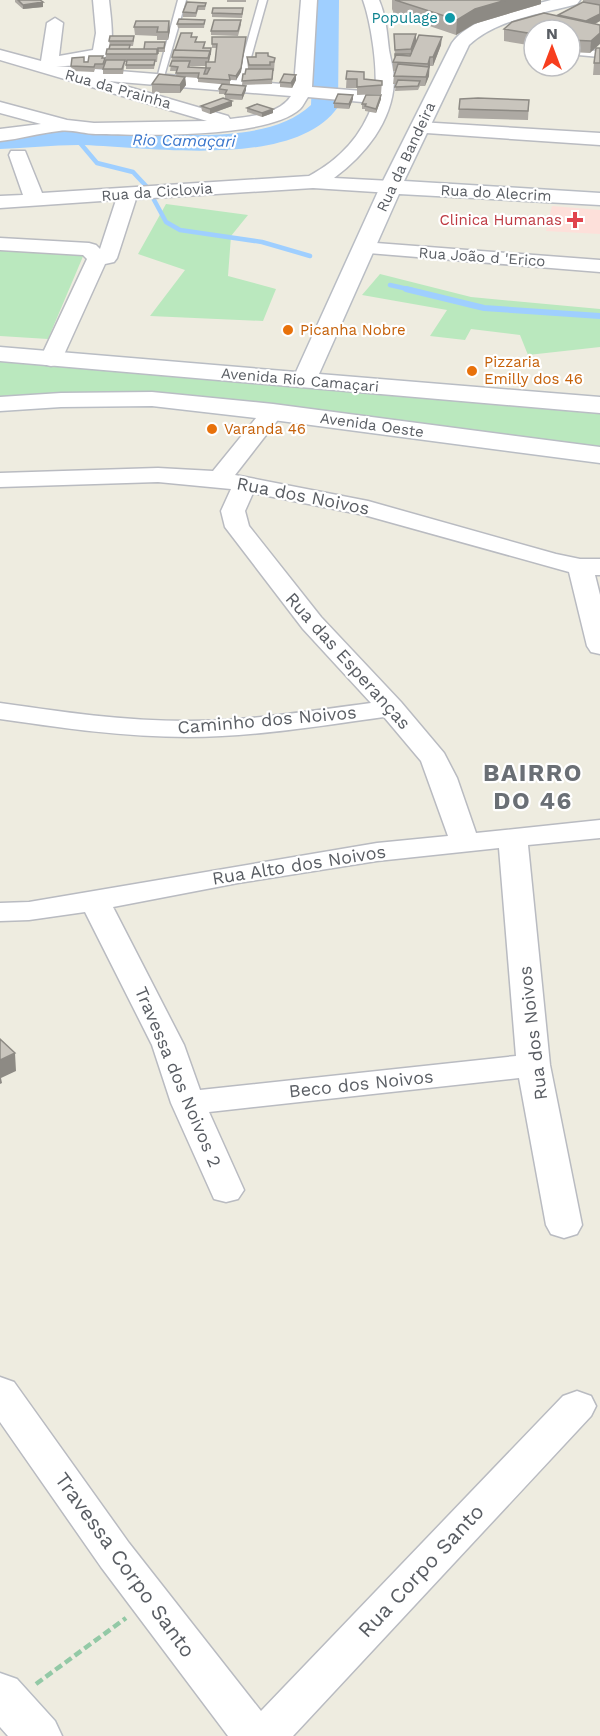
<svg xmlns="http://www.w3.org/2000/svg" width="600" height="1736" viewBox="0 0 600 1736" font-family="'Work Sans',sans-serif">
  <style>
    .medical { fill: #fde0da }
    .green { fill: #bae8be }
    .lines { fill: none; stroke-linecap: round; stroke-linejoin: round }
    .stream-far1 { stroke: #9fcfff; stroke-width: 4.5 }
    .stream { stroke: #9fcfff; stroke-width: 6 }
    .river { fill: #9fcfff; fill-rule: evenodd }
    .lane-casing { stroke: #b9bbc1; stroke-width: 3 }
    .street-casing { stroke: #b9bbc1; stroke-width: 3 }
    .secondary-casing { stroke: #b9bdc4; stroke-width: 3 }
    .path { stroke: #93c9a6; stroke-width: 4.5; stroke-dasharray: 8 4; stroke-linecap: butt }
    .lane { fill: #fff; fill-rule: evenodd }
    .street { fill: #fff; fill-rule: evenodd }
    .secondary { fill: #fff; fill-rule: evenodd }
    .wall { fill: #ada9a3; fill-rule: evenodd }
    .shaded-wall { fill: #8d8a84 }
    .building { fill: #c9c5bd; stroke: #8d8a84; stroke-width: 1.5; fill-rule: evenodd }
    .culture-dot { fill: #0f9aa8; stroke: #fff; stroke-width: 2 }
    .health-dot { fill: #e0444e; stroke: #fff; stroke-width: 2 }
    .food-dot { fill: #e8710a; stroke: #fff; stroke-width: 2 }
    .labels { text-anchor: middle; stroke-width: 4.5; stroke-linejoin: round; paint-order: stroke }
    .far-culture-label { font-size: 15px; fill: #0d838f; stroke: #fff; text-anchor: end }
    .far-street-label { font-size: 15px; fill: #595d63; stroke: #fff }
    .far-health-label { font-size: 15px; fill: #be3a42; stroke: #fff; text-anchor: end }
    .far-food-label { font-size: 15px; fill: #c56008; stroke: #fff; text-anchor: start }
    .far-water-label { font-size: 16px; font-style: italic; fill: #3976cc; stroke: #fff }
    .street-label { font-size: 18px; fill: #595d63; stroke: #fff }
    .near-street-label { font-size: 21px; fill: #595d63; stroke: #fff }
    .district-label { font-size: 24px; font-weight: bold; letter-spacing: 1.5px; fill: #6a6f75; stroke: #fff }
  </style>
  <rect width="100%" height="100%" fill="#eeece0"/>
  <!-- medical -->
  <path class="medical" d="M552,206L600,210V234L546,231Z"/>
  <!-- green -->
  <path class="green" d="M166,204L248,215L231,236L228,276L276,289L263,321L150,316L185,270L138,254Z
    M0,250L84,254L48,339L0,336Z
    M380,274L471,297L600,309V347L528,355L520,335L471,329L465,340L430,336L447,310L362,295Z
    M0,361L600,414V448L164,396L0,399Z"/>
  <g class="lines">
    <!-- stream-far1 -->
    <path class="stream-far1" d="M75,137L97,163L133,172L147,187
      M153,198L166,222L180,230L262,242L310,256
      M390,285L412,290"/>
    <!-- stream -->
    <path class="stream" d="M406,289L484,308L600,316"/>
    <!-- river -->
    <path class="river" d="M315,0H339L338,107C293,171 146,146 78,145C52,145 26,148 0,149V133C26,131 52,128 78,129C143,130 261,152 311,105Z"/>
    <defs>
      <path id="lane" d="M178,0H186L163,80L156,82Z
        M259,0H267L243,86L239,89L235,86Z
        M581,50L600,51V57L578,55L577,53Z"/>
      <path id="street" d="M93,0H109C110,11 116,48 107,56C96,66 70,66 56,66L294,85L301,0H317L312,87L375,92C378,69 371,22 363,0H379C386,16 387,33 389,50C391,61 394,71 394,82C392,122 365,155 334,178L391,181L398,183L401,187L398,191L391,193L313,188L136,199L117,258L114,262L105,264L62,359L59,364L51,366L43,364L40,359L87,259L83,255L0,250V238L89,243L96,245L100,249L116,200L0,208V196L23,195L9,155L11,151H25L42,193L309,176C339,160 362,136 373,103L308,97C305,101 303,106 300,109C267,139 141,135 96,134C84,134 71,129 59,131C39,133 20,139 0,141V129L41,124L0,113V102L67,120L94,123L207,121L0,60V50L41,61L47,23L55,18L63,23L59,56L93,50L96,33ZM108,81L291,96C280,114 249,117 230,119L228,116Z
        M419,122L600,133V145L412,132L410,128L412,124Z
        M363,242L600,260V272L356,252L353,248L356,244Z
        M273,405L281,407L284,412L235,475L368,501L556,554L580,559H600V575H595L600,595V654L591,652L587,646L569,572L364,515L253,493L245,511L249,526L321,617L401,702L444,753L457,778L476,833L600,820V838L528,845L550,1065L582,1225L577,1234L564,1238L551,1234L546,1225L519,1078L209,1112L244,1190L238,1199L226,1202L214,1199L171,1103L152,1045L85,912L29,920L0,921V903L29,902L377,843L448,836L421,761L384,717C319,726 253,737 188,737C125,737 62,728 0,719V703C62,712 125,721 188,721C249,721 310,711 371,703L303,629L225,527L221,511L231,489L158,482L0,487V473L158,468L213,471L265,407ZM499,848L516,1056L200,1090L184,1045L113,907L238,883L377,861Z
        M0,1377L14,1382L129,1543L261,1711L563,1396L577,1391L591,1396L596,1406L591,1416L293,1736H228L101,1567L0,1422Z"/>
      <path id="secondary" d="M551,0H580L577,4C542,14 496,19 469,45L404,181L600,193V205L399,194L319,374L600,397V413L0,361V347L296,372L380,187L452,43C470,17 521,8 551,0Z
        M152,392L273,404L600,447V463L273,420L152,406L61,407L0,411V397L61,393Z
        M0,1673L17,1679L55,1721L62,1736H8L0,1727Z"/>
    </defs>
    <!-- lane casing -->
    <use href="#lane" class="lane-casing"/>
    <!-- street casing -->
    <use href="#street" class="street-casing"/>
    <!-- secondary casing -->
    <use href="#secondary" class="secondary-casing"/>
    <!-- path -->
    <path class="path" d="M36,1684L126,1618"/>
    <!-- lane -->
    <use href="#lane" class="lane"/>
    <!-- street -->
    <use href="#street" class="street"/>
    <!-- secondary -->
    <use href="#secondary" class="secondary"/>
  </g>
  <!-- wall -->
  <path class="wall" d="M15,0H40L43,7L23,9L15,2Z
    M227,0H246V2H227Z
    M392,0H541V4L474,24L456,35L394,14L392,9Z
    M583,0H600V21L595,24L590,53L570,52V30H534V46L504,41V29L558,16V15L583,2Z
    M206,3L205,10H198L196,17H183V12Z
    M243,12L242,18L212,17V13Z
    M205,20L204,28H178L177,24Z
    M241,20V25L238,36L211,35V31Z
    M136,21L170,30L168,40H157V36L135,35L134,27Z
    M192,33V37L197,42H205L204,48H211L209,62H215L217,48H212V37H246L241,72L236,80H230V85L198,82V78L185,77L186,85L180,93H152V84L176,76L177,71H170L172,57L175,50ZM190,66H206V68L190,67Z
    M394,34L416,42L441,45L433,66H430L429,76L425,86H420L418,90L395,91L396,84H393L394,76L395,71H393V62L395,58Z
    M134,40L133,46H130V49H144L165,42V52H158L157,62H155L154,69H126V62H125L123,74H103V69H95L94,72L72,71L71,66L84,62L103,58L105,63L106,54L110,46L109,41Z
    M600,48V75H593L594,63Z
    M268,56L275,58L274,71H273L272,84L242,85L243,74H245L248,69L247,57Z
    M347,71L364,79L382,81L381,94L357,95V88H346Z
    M296,80L292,88L280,87V82Z
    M246,86V90L242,100L225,99V94H219V89Z
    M353,95V99L349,109L334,108V103Z
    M381,95V99L376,113L365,111V109H362V104Z
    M529,100L528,120L458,118L459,109Z
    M232,101V106L210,114L202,111L201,106Z
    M247,108L273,113L262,117L247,112Z"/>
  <!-- shaded-wall -->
  <path class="shaded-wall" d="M506,0H541V4L474,24L456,35L457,20L475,9Z
    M43,2V7L23,9V5Z
    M600,14V21L585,29L586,21Z
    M169,21L170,30L168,40V32Z
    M600,33V44L590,53L591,41Z
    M416,34V43L411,58V49Z
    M246,37L241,72L236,80V76Z
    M442,37L441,45L433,66V57Z
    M211,48V53L208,66V58Z
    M430,57V66L427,72L429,67V76L425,86L428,64Z
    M296,75V80L292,88L291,83Z
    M185,77L186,85L180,93V85Z
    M246,86V90L242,100V95Z
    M353,95V99L349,109V104Z
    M381,95V99L376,113V109Z
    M232,101V106L210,114V109Z
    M273,109V113L262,117V113Z
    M15,1053L16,1071L1,1078L2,1083L0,1084V1060Z"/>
  <!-- building -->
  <path class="building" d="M18,0H40L43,2L23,5Z
    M395,0H506L475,9L457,20Z
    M187,2L206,3L205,6H198L196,13L183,12Z
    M583,2L600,5V14L586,21L558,15Z
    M213,8H243L242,14L212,13Z
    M544,13L600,25V33L591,41L570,40V30H534V34L504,29L512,22Z
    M179,19L205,20L204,24H177Z
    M214,20H241L238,31H211Z
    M136,21H169L168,32H157L158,27H134Z
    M181,33H192L191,37H197L195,42H205L203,48H211L210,55V51L175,50Z
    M394,34H416L411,49L395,50Z
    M419,35L442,37L433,57H430L428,64L393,62L396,55L410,56Z
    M110,36H134L133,41H109Z
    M212,37H246L241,68L236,76L229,75L230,80L198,78L199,73H176L178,67L170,66L172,61H190L188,67L206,68V62H215L217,44H212ZM206,68H210L207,74H204Z
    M145,42H165L164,48H158V54L157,49H144Z
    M110,45H130L129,49H109Z
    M596,48H600V63H594Z
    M107,49H157V54H106Z
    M174,50L210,51L208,58L172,57Z
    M256,53H268V56L275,58L274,62H270V65H249L247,57H256Z
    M395,54H411L410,56L396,55L395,56Z
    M89,56H103L102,58H105L103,64H95L94,67L71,66L72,58L84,57V62H88Z
    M106,60H125L122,69H103Z
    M127,60H155L154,65H126Z
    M398,64L429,67L426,77L394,76Z
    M246,69H273L272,79L242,81L243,74H245Z
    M347,71L364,72V79L382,81V85L357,87V79H346Z
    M159,74L185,77L180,85L152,84Z
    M284,74L296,75L291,83L280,82Z
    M398,80L420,81L418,86L395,87Z
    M222,84L246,86L242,95L225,94L227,90L219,89Z
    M338,94L353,95L349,104L334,103Z
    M366,95H381L376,109L365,106L366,104H362Z
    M223,98L232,101L210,109L201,106Z
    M478,98L529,100L528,111L459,109L460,99Z
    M257,104L273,109L262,113L247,108Z
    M0,1039L15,1053L0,1060Z"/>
  <!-- markers -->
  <circle class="culture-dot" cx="450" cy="18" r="6"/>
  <path class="health-dot" d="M572 211h6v6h6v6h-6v6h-6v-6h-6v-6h6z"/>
  <g class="food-dot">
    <circle cx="288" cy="330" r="6"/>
    <circle cx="472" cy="371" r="6"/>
    <circle cx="212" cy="429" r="6"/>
  </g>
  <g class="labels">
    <!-- far-culture labels -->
    <g class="far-culture-label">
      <text x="438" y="23">Populage</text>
    </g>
    <!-- far-street labels -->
    <g class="far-street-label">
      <text transform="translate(118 89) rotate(16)" y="5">Rua da Prainha</text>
      <text transform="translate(406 157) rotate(-65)" y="5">Rua da Bandeira</text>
      <text transform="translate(157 192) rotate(-4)" y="5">Rua da Ciclovia</text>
      <text transform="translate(496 193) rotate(3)" y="5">Rua do Alecrim</text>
      <text transform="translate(482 257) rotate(4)" y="5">Rua João d 'Erico</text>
      <text transform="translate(300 380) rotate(5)" y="5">Avenida Rio Camaçari</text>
      <text transform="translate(372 425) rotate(8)" y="5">Avenida Oeste</text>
    </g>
    <!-- far-health labels -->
    <g class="far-health-label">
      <text x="562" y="225">Clinica Humanas</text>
    </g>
    <!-- far-food labels -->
    <g class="far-food-label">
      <text x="300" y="335">Picanha Nobre</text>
      <text x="484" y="367">Pizzaria<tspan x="484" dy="17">Emilly dos 46</tspan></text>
      <text x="224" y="434">Varanda 46</text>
    </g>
    <!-- far-water labels -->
    <g class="far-water-label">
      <text transform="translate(184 140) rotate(1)" y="6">Rio Camaçari</text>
    </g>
    <!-- street labels -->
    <g class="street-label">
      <text transform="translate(303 496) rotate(11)" y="6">Rua dos Noivos</text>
      <text transform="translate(348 661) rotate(48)" y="6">Rua das Esperanças</text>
      <text transform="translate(267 720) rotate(-5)" y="6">Caminho dos Noivos</text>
      <text transform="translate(299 865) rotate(-9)" y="6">Rua Alto dos Noivos</text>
      <text transform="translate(533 1033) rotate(-97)" y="6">Rua dos Noivos</text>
      <text transform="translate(178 1077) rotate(67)" y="6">Travessa dos Noivos 2</text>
      <text transform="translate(361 1084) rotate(-6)" y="6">Beco dos Noivos</text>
    </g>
    <!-- near-street labels -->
    <g class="near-street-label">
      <text transform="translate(125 1565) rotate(54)" y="7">Travessa Corpo Santo</text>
      <text transform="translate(421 1571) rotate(-47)" y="7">Rua Corpo Santo</text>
    </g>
    <!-- district labels -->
    <g class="district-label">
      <text x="533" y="781">BAIRRO<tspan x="533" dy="28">DO 46</tspan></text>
    </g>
  </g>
  <!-- north arrow -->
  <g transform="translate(552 48)"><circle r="28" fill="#ffffff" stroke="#bdbec1" stroke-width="1.5"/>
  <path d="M0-4.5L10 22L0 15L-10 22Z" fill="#f73e1e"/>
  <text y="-9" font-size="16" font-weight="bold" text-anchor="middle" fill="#595d63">N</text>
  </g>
</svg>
